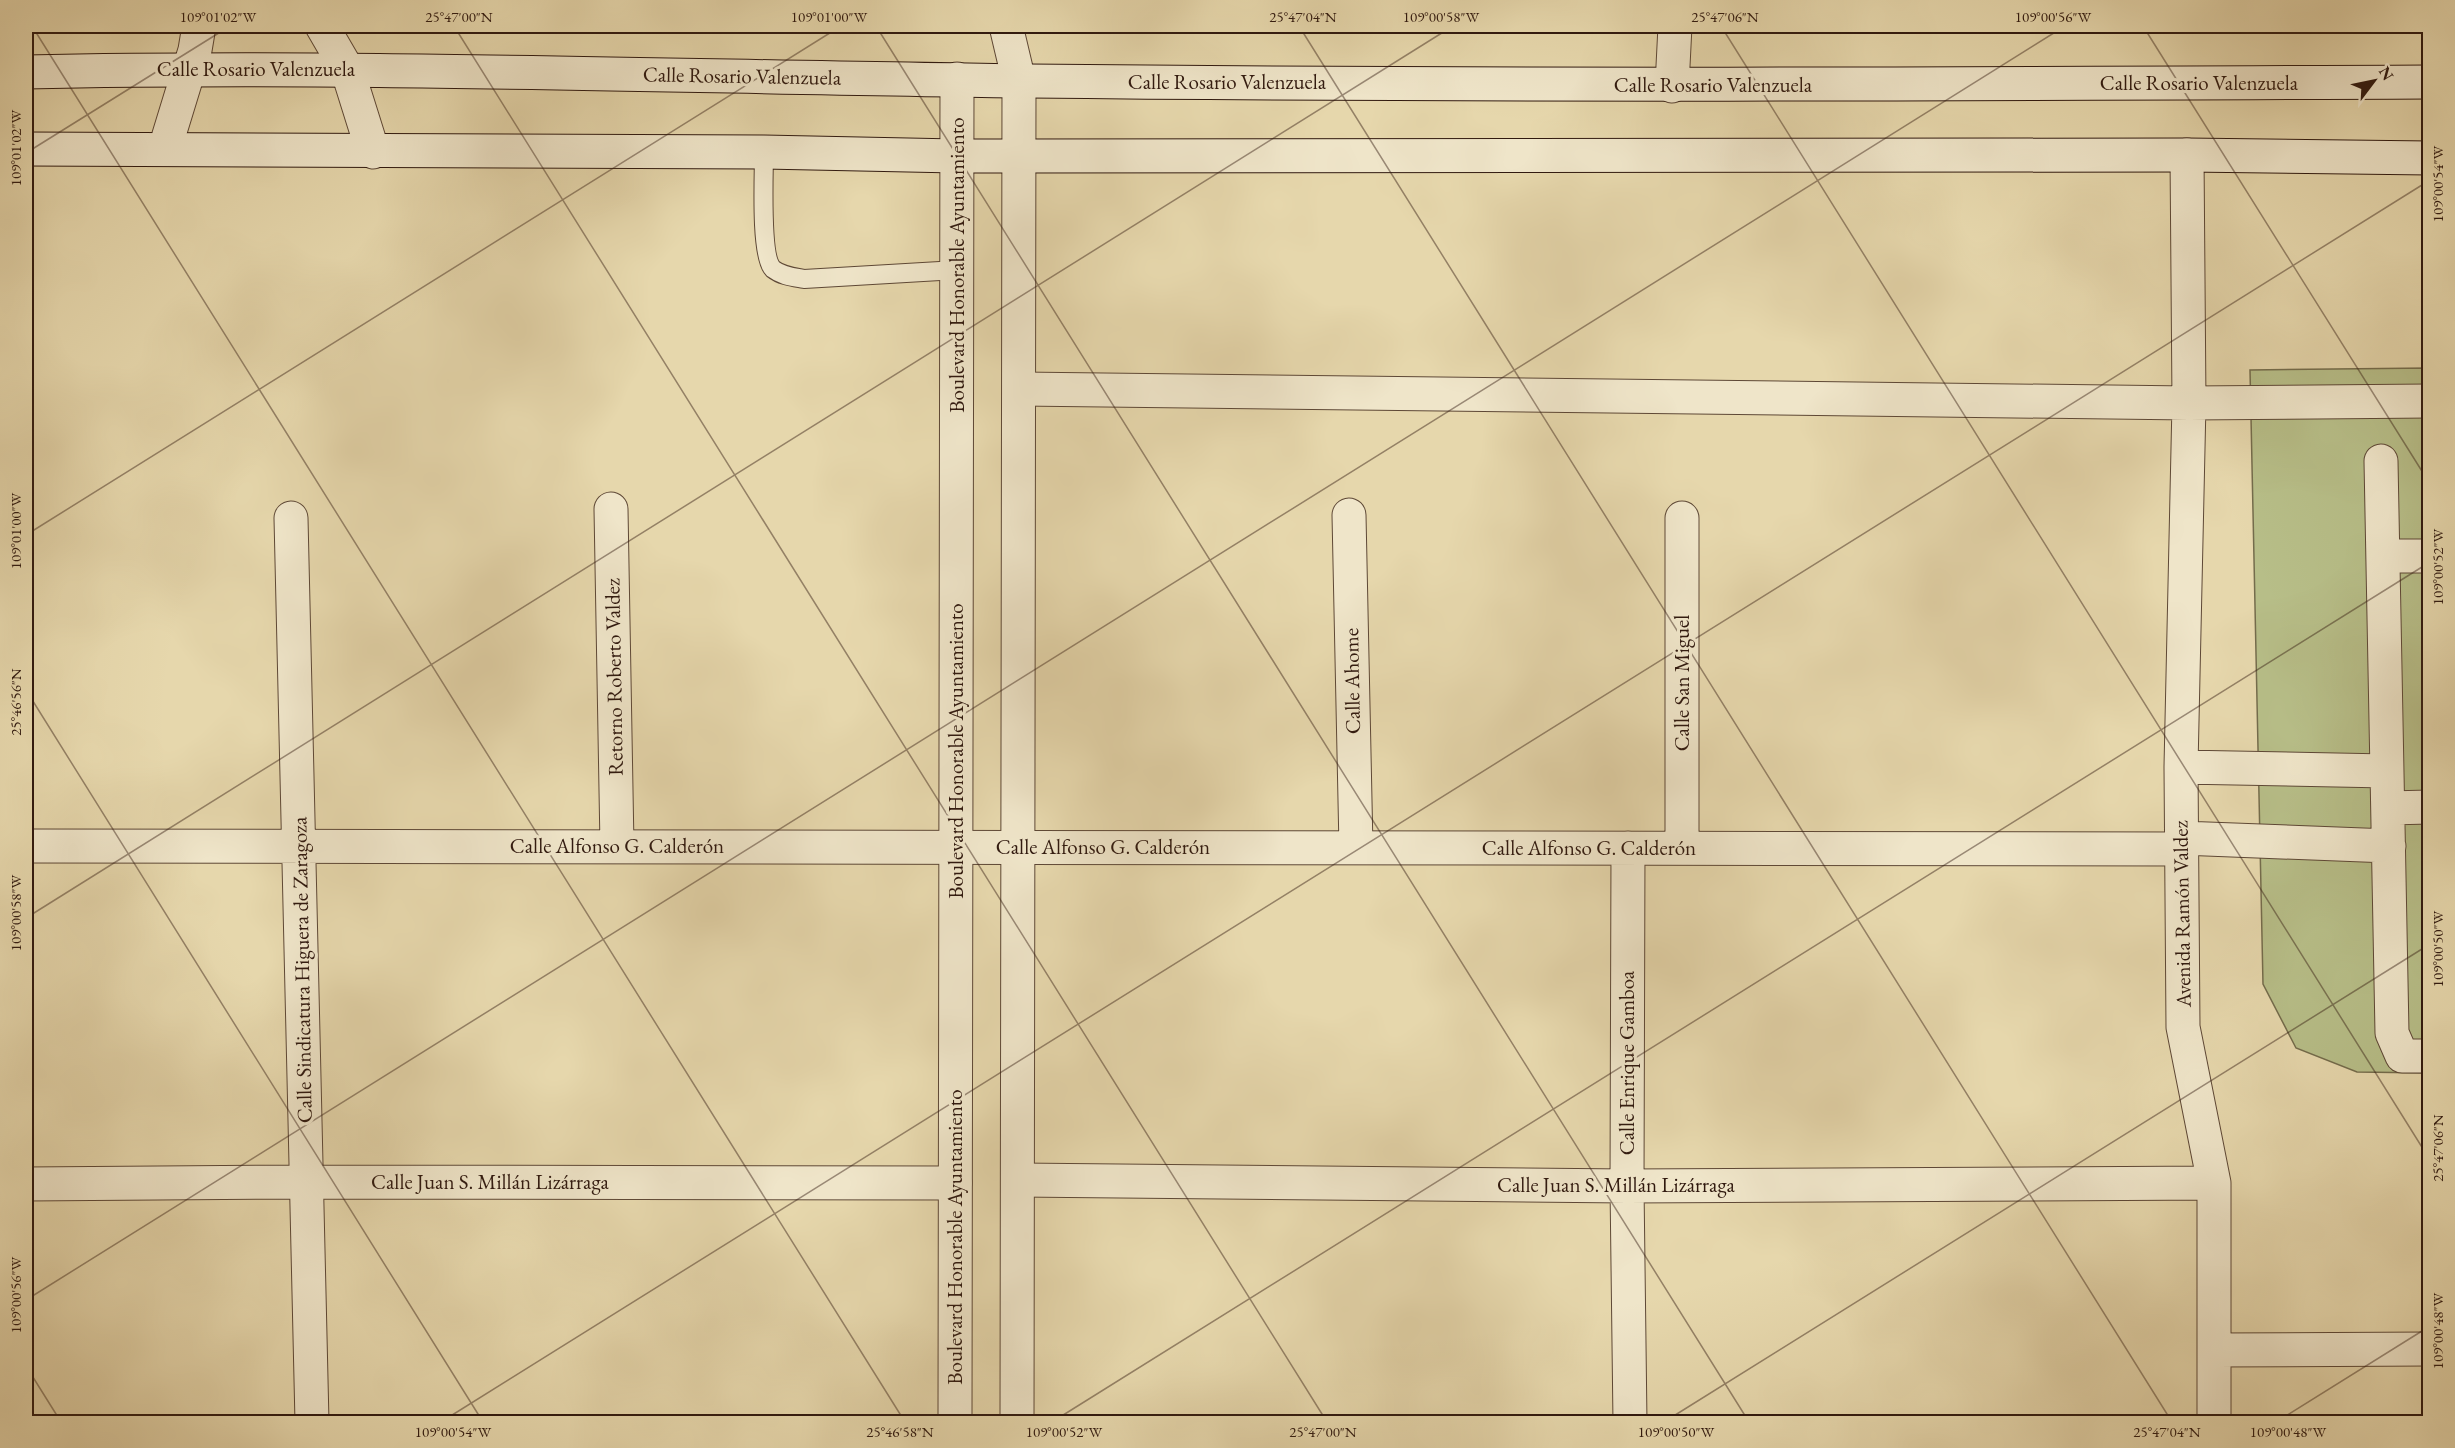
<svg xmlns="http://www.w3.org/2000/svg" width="2455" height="1448" viewBox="0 0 2455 1448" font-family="'EB Garamond',serif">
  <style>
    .grass { fill: #b7be88; stroke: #746c4c; stroke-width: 1.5 }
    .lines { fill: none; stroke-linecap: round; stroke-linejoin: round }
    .service-casing { stroke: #5e4836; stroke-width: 20 }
    .minor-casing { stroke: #5e4836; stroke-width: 35 }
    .tertiary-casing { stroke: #5e4836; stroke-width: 35 }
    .secondary-casing { stroke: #30190f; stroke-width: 35 }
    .service { stroke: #efe5c9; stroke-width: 18 }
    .minor { stroke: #efe5c9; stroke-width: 33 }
    .tertiary { stroke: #efe5c9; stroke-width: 33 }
    .secondary { stroke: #efe5c9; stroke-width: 33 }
    .ticks { fill: none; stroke: #30190f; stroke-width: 1.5; stroke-opacity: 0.45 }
    .labels { text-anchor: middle; stroke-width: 6; stroke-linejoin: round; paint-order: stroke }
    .street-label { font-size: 21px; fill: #30190f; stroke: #efe5c9 }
    .neatline { fill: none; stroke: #30190f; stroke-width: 2 }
    .ticks-label { font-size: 15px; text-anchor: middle; fill: #30190f }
  </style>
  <rect width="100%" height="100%" fill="#e6d7ac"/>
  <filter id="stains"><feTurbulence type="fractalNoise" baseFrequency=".00333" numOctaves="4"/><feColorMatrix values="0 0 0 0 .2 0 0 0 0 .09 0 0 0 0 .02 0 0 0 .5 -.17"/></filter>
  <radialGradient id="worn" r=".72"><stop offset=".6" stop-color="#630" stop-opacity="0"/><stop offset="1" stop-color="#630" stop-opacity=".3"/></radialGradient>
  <!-- grass -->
  <path class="grass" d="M2429,368V1073L2357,1072L2296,1048L2263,984L2250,370Z"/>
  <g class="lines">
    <defs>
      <path id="service" d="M764,152C764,174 760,256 773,269C782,276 793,277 804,279L957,270"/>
      <path id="minor" d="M322,26L347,69L373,152
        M1006,26L1019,81
        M1672,86L1675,26
        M165,148L195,50L199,26
        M2187,155L2189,403L2181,767L2183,1027L2214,1183V1422
        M1020,389L2189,403L2430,401
        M2381,461L2392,1033L2402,1056H2430
        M611,509L617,846
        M1349,515L1356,848
        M291,518L312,1422
        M1682,518V848
        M2384,556H2430
        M2181,767L2387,771
        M2388,808L2430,807
        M2181,838L2389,846
        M26,846L2181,849
        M1628,848L1627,1186L1630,1422
        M1018,1180L1627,1186L2214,1183
        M26,1184L306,1182L955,1183
        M2214,1350L2430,1349"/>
      <path id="tertiary" d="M955,1422L957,79
        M1017,1422L1019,81"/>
      <path id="secondary" d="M26,72C360,65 694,77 1028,81C1495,86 1962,84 2430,82
        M26,149L764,152L956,156L2187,155L2430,158"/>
    </defs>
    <!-- service casing -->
    <use href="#service" class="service-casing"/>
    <!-- minor casing -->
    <use href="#minor" class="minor-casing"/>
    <!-- tertiary casing -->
    <use href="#tertiary" class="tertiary-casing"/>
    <!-- secondary casing -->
    <use href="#secondary" class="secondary-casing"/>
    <!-- service -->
    <use href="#service" class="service"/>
    <!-- minor -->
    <use href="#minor" class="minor"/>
    <!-- tertiary -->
    <use href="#tertiary" class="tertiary"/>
    <!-- secondary -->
    <use href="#secondary" class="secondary"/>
  </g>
  <!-- ticks -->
  <path class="ticks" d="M32,26L905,1422M454,26L1327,1422M876,26L1749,1422M1299,26L2172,1422M1721,26L2430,1160M2143,26L2430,484M26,153L230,26M26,535L841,26M26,690L483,1422M26,918L1453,26M26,1300L2065,26M26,1366L61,1422M441,1422L2430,180M1052,1422L2430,562M1664,1422L2430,944M2276,1422L2430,1326"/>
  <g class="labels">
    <!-- street labels -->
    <g class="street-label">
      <text x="256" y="76">Calle Rosario Valenzuela</text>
      <text transform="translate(742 76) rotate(1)" y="7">Calle Rosario Valenzuela</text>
      <text x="1227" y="89">Calle Rosario Valenzuela</text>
      <text x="2199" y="90">Calle Rosario Valenzuela</text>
      <text x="1713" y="92">Calle Rosario Valenzuela</text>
      <text transform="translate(957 265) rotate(-90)" y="7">Boulevard Honorable Ayuntamiento</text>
      <text transform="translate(614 677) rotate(-91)" y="7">Retorno Roberto Valdez</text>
      <text transform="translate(1352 681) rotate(-91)" y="7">Calle Ahome</text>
      <text transform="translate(1682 683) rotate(-90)" y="7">Calle San Miguel</text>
      <text transform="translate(956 751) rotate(-90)" y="7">Boulevard Honorable Ayuntamiento</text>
      <text x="617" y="853">Calle Alfonso G. Calderón</text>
      <text x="1103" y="854">Calle Alfonso G. Calderón</text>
      <text x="1589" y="855">Calle Alfonso G. Calderón</text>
      <text transform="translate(2182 914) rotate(-91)" y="7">Avenida Ramón Valdez</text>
      <text transform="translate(302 970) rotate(-91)" y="7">Calle Sindicatura Higuera de Zaragoza</text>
      <text transform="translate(1627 1063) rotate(-90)" y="7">Calle Enrique Gamboa</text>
      <text x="490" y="1189">Calle Juan S. Millán Lizárraga</text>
      <text x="1616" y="1192">Calle Juan S. Millán Lizárraga</text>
      <text transform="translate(955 1237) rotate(-90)" y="7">Boulevard Honorable Ayuntamiento</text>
    </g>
  </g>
  <!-- margin -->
  <rect width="2455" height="1448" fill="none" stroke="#e6d7ac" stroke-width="66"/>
  <!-- north arrow -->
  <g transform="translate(2374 81) rotate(58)" stroke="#efe5c9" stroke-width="4.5" paint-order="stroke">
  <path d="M0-4.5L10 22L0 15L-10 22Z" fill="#30190f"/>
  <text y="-9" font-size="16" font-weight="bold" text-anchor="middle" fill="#30190f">N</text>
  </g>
  <rect x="33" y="33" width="2389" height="1382" class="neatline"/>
  <g class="ticks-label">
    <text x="218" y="22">109°01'02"W</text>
    <text x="459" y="22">25°47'00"N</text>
    <text x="829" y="22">109°01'00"W</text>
    <text x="1303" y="22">25°47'04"N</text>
    <text x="1441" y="22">109°00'58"W</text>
    <text x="1725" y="22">25°47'06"N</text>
    <text x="2053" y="22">109°00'56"W</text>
    <text transform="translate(16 148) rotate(-90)" y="5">109°01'02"W</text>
    <text transform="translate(2438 184) rotate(-90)" y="5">109°00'54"W</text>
    <text transform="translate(16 531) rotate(-90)" y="5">109°01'00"W</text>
    <text transform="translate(2438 567) rotate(-90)" y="5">109°00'52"W</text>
    <text transform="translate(16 702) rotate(-90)" y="5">25°46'56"N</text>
    <text transform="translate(16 913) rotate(-90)" y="5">109°00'58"W</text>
    <text transform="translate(2438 949) rotate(-90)" y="5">109°00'50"W</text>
    <text transform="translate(2438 1148) rotate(-90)" y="5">25°47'06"N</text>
    <text transform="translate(16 1295) rotate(-90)" y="5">109°00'56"W</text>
    <text transform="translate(2438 1331) rotate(-90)" y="5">109°00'48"W</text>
    <text x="453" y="1437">109°00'54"W</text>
    <text x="900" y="1437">25°46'58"N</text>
    <text x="1064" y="1437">109°00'52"W</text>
    <text x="1323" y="1437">25°47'00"N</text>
    <text x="1676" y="1437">109°00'50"W</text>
    <text x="2167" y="1437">25°47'04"N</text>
    <text x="2288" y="1437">109°00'48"W</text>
  </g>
  <rect width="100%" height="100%" filter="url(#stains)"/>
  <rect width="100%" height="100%" fill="url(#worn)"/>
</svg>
